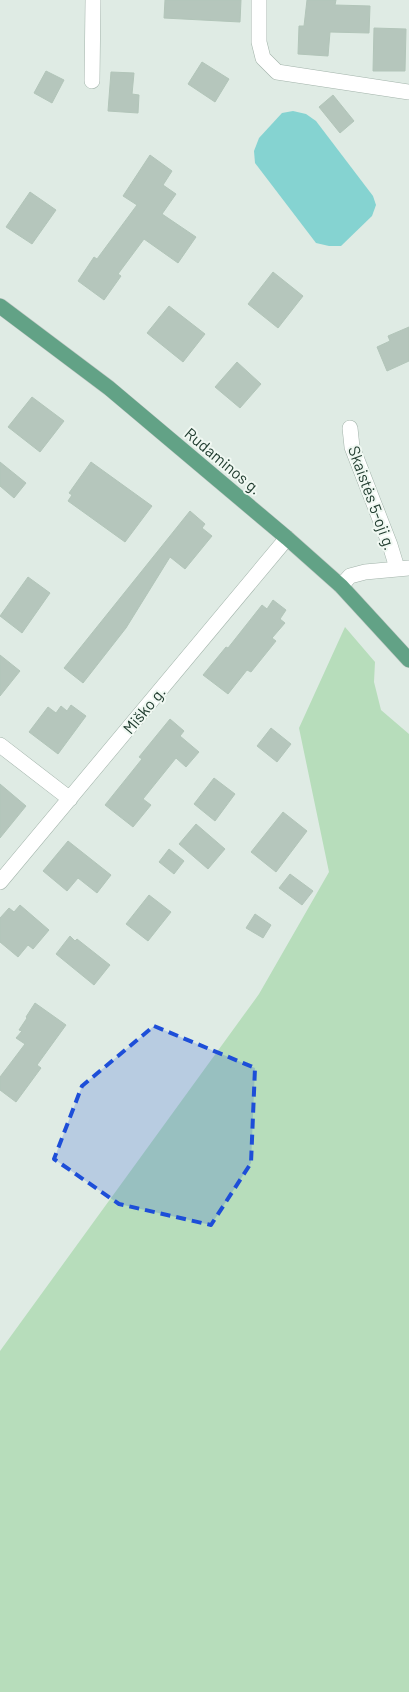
<svg xmlns="http://www.w3.org/2000/svg" width="409" height="1692" viewBox="0 0 409 1692" font-family="Barlow,sans-serif">
  <style>
    .green { fill: #b7ddbb }
    .water { fill: #85d3d1 }
    .building { fill: #b5c6bc; stroke: #b2c5b9 }
    .lines { fill: none; stroke-linecap: round; stroke-linejoin: round }
    .street-casing { stroke: #a2b3aa; stroke-width: 16 }
    .primary-casing { stroke: #c1c8c5; stroke-width: 16 }
    .street { stroke: #fff; stroke-width: 15 }
    .primary { stroke: #62a286; stroke-width: 15 }
    .marked { fill: #1d4ed8; fill-opacity: 0.2; stroke: #1d4ed8; stroke-width: 4; stroke-dasharray: 10 6; stroke-linejoin: round }
    .labels { text-anchor: middle; stroke-width: 4; stroke-linejoin: round; paint-order: stroke }
    .street-label { font-size: 16px; fill: #203c2f; stroke: #f0f8f2 }
  </style>
  <rect width="100%" height="100%" fill="#dfebe4"/>
  <!-- green -->
  <path class="green" d="M345,627L375,662L374,682L381,710L409,734V1692H0V1351L259,994L329,872L299,728Z"/>
  <!-- water -->
  <path class="water" d="M293,111L306,114L316,121L373,196L376,205L372,216L341,246H329L316,243L255,163L254,151L259,138L282,113Z"/>
  <!-- building -->
  <path class="building" d="M165,0H241L240,22L164,18Z
    M307,0H336L335,5L370,6L369,33L330,32L328,56L298,54L299,26H304Z
    M374,28L406,29L405,71H373Z
    M202,62L229,79L215,102L188,84Z
    M46,71L64,80L52,103L34,93Z
    M111,72L134,73L132,94L139,95L138,113L108,111Z
    M333,95L354,121L340,133L319,107Z
    M150,155L172,171L163,185L176,194L162,214L196,237L178,263L144,239L118,274L121,276L104,300L78,281L94,257L97,259L137,205L123,196Z
    M30,192L56,210L32,244L6,227Z
    M273,272L303,296L278,328L248,304Z
    M169,306L205,334L183,362L147,333Z
    M409,327V361L387,371L377,347L390,341L388,336Z
    M237,362L261,384L240,408L215,387Z
    M32,397L64,421L40,452L8,427Z
    M0,462L26,483L14,498L0,486Z
    M91,462L152,506L125,542L68,501L72,495L69,493Z
    M190,511L205,524L202,528L212,536L185,569L170,557L126,628L83,683L64,668Z
    M28,577L50,593L22,633L0,616Z
    M273,600L286,610L280,619L285,623L272,638L276,641L251,672L247,670L228,694L203,675L226,647L228,648L262,605L267,609Z
    M0,655L20,671L0,696Z
    M71,705L86,716L58,754L29,732L48,707L56,713L61,706L67,711Z
    M170,719L184,731L180,736L199,752L186,767L176,758L143,799L151,805L133,827L105,805L142,759L139,757Z
    M271,728L291,744L277,762L257,746Z
    M214,778L235,794L215,821L194,804Z
    M0,784L26,806L0,838Z
    M283,812L307,831L276,872L251,852Z
    M196,824L225,849L208,869L179,844Z
    M68,841L111,875L97,893L78,878L67,891L43,871Z
    M169,849L184,861L174,874L159,862Z
    M290,874L313,891L302,905L279,888Z
    M149,895L171,912L148,941L126,924Z
    M20,905L49,930L33,949L28,945L18,957L0,942V918L9,908L14,912Z
    M255,914L271,925L263,938L246,928Z
    M70,936L75,941L77,939L110,965L94,985L56,954Z
    M35,1003L66,1025L37,1065L41,1068L16,1102L0,1090V1077L25,1044L16,1038L22,1031L19,1030L27,1018L26,1017Z"/>
  <g class="lines">
    <defs>
      <path id="street" d="M259,0V42L263,58L277,72L409,92
        M92,81L93,0
        M350,428L352,447L390,545L397,568
        M341,586L350,576L365,572L409,568
        M0,745L70,799
        M0,882L287,538"/>
      <path id="primary" d="M0,306L109,388L287,538L341,586L409,660"/>
    </defs>
    <!-- street casing -->
    <use href="#street" class="street-casing"/>
    <!-- primary casing -->
    <use href="#primary" class="primary-casing"/>
    <!-- street -->
    <use href="#street" class="street"/>
    <!-- primary -->
    <use href="#primary" class="primary"/>
  </g>
  <!-- marked area -->
  <path class="marked" d="M154,1026L255,1068L251,1163L211,1225L119,1204L54,1159L82,1086Z"/>
  <g class="labels">
    <!-- street labels -->
    <g class="street-label">
      <text transform="translate(223 461) rotate(40)" y="6">Rudaminos g.</text>
      <text transform="translate(372 498) rotate(70)" y="6">Skaistės 5-oji g.</text>
      <text transform="translate(144 710) rotate(-50)" y="6">Miško g.</text>
    </g>
  </g>
</svg>
